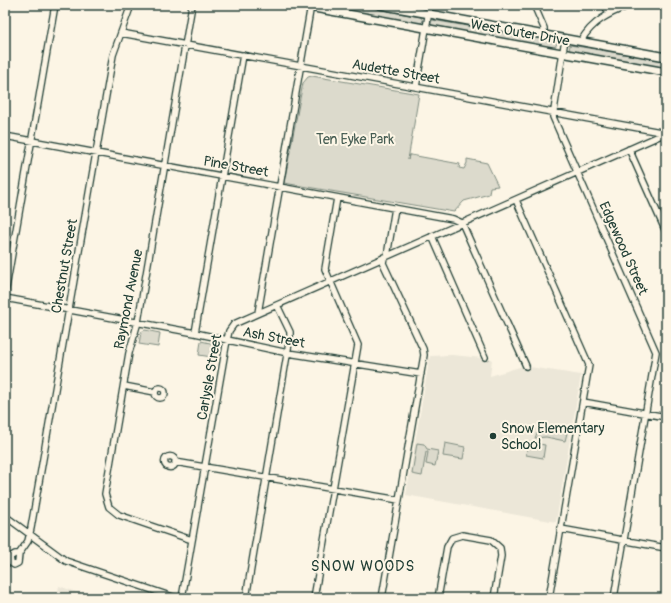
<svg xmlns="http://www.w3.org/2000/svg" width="671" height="603" viewBox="0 0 671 603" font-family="Pangolin,sans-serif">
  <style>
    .built { fill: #ece7d8 }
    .green { fill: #dcdacc; stroke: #7e8c80 }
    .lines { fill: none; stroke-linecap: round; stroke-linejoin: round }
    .minor-casing { stroke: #1f3d34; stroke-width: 8 }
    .major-casing { stroke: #1f3d34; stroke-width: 10 }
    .minor { stroke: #fcf5e5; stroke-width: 5.5 }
    .major { stroke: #fcf5e5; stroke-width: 7 }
    .poi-dot { fill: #1f3d34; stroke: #fcf5e5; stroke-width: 1.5 }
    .labels { text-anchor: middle; stroke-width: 4; stroke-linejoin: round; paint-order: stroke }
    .street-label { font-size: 14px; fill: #1f3d34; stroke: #fcf5e5 }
    .park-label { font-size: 14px; fill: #455c52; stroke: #fcf5e5 }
    .poi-label { font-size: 14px; fill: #1f3d34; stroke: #fcf5e5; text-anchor: start }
    .neighbourhood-label { font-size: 15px; letter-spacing: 1px; fill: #1f3d34; stroke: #fcf5e5 }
  </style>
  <rect width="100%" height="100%" fill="#fcf5e5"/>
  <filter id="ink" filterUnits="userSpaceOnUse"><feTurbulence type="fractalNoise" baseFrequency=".025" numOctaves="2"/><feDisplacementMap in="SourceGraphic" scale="8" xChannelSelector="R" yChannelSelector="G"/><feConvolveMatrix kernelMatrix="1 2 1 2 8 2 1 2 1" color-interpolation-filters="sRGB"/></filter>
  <g filter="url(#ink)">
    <!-- built -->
    <path class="built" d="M452,355L492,359L490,376L523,366L581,375L556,522L406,495L430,356Z
      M59,586L93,598H57Z"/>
    <!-- green -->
    <path class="green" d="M317,5H354L421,17L423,21L420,24Z
      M432,20L554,41L557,44L554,48L435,27L431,24Z
      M570,45L666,61V69L571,52L569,50Z
      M312,76L419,94L408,160L409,155H411L460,164L459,168L464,169L467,163V159L487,163L498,186L490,187L489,194L464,201L454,212L284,183L303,83L308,77Z
      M145,330L160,333L158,347L139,344L141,332Z
      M201,341L219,345L218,358L199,355Z
      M545,430L567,433L565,441L546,437L535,438L537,433L544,432Z
      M528,442L545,445L543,458L526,455Z
      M417,443L424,444L427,449L438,451L435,466L426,464L428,452H426L422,476L412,474Z
      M445,443L465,447L463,459L443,456Z"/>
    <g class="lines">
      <defs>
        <path id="minor" d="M192,5L138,322L129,353L105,494L109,507L119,515L192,540
          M534,5L544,28V35
          M605,5L609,14
          M121,33L666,133
          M565,39L553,117L656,352L614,598
          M581,41C592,21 610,13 630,5
          M416,87L430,5
          M5,136L453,219L462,223L526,366
          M629,149L666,232
          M516,200L589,365L549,598
          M432,236L485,357
          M387,256L395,208
          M5,294L55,5
          M5,298L195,333L288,353L421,374
          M258,313L311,5
          M195,333L243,55
          M124,386L155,392
          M155 393a5 5 0 1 1 10 0a5 5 0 1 1-10 0Z
          M583,402L666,417
          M164.5 462a5.5 5.5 0 1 1 11 0a5.5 5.5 0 1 1-11 0Z
          M175,462L399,500
          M5,516L66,561L176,598
          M561,529L666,548
          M19,554L18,563L14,565L11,563L10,557L15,554H19L28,541L31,528L113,55L131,5
          M182,598L227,340L229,331L234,324L666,133
          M246,598L290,337V332L277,305
          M314,598L358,345L325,269L337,198
          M382,598L424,355L423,349L383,263L384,257
          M438,598L447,547L452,538L462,535L491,540L500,548L501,556L494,598"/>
        <path id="major" d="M298,5L666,72
          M380,5L666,57"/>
      </defs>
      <!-- minor casing -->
      <use href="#minor" class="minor-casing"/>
      <!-- major casing -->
      <use href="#major" class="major-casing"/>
      <!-- minor -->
      <use href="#minor" class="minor"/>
      <!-- major -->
      <use href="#major" class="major"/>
    </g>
  </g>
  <!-- markers -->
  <circle class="poi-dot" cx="493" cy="436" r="4"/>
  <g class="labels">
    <!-- street labels -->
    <g class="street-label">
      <text transform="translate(520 32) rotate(10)" y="5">West Outer Drive</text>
      <text transform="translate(396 71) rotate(10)" y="5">Audette Street</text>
      <text transform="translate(236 166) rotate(10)" y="5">Pine Street</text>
      <text transform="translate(624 248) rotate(66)" y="5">Edgewood Street</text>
      <text transform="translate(64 266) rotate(-80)" y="5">Chestnut Street</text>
      <text transform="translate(128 299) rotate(-79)" y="5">Raymond Avenue</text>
      <text transform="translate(274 337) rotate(11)" y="5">Ash Street</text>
      <text transform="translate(209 377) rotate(-80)" y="5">Carlysle Street</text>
    </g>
    <!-- park labels -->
    <g class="park-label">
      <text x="355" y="144">Ten Eyke Park</text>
    </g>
    <!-- poi labels -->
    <g class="poi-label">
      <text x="501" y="433">Snow Elementary<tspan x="501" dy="16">School</tspan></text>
    </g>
    <!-- neighbourhood labels -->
    <g class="neighbourhood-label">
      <text x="363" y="571">SNOW WOODS</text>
    </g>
  </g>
  <!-- margin -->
  <rect width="671" height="603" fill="none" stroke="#fcf5e5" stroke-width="20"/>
  <rect x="10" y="10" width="651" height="583" fill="none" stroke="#1f3d34" stroke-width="1.5" filter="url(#ink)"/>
</svg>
